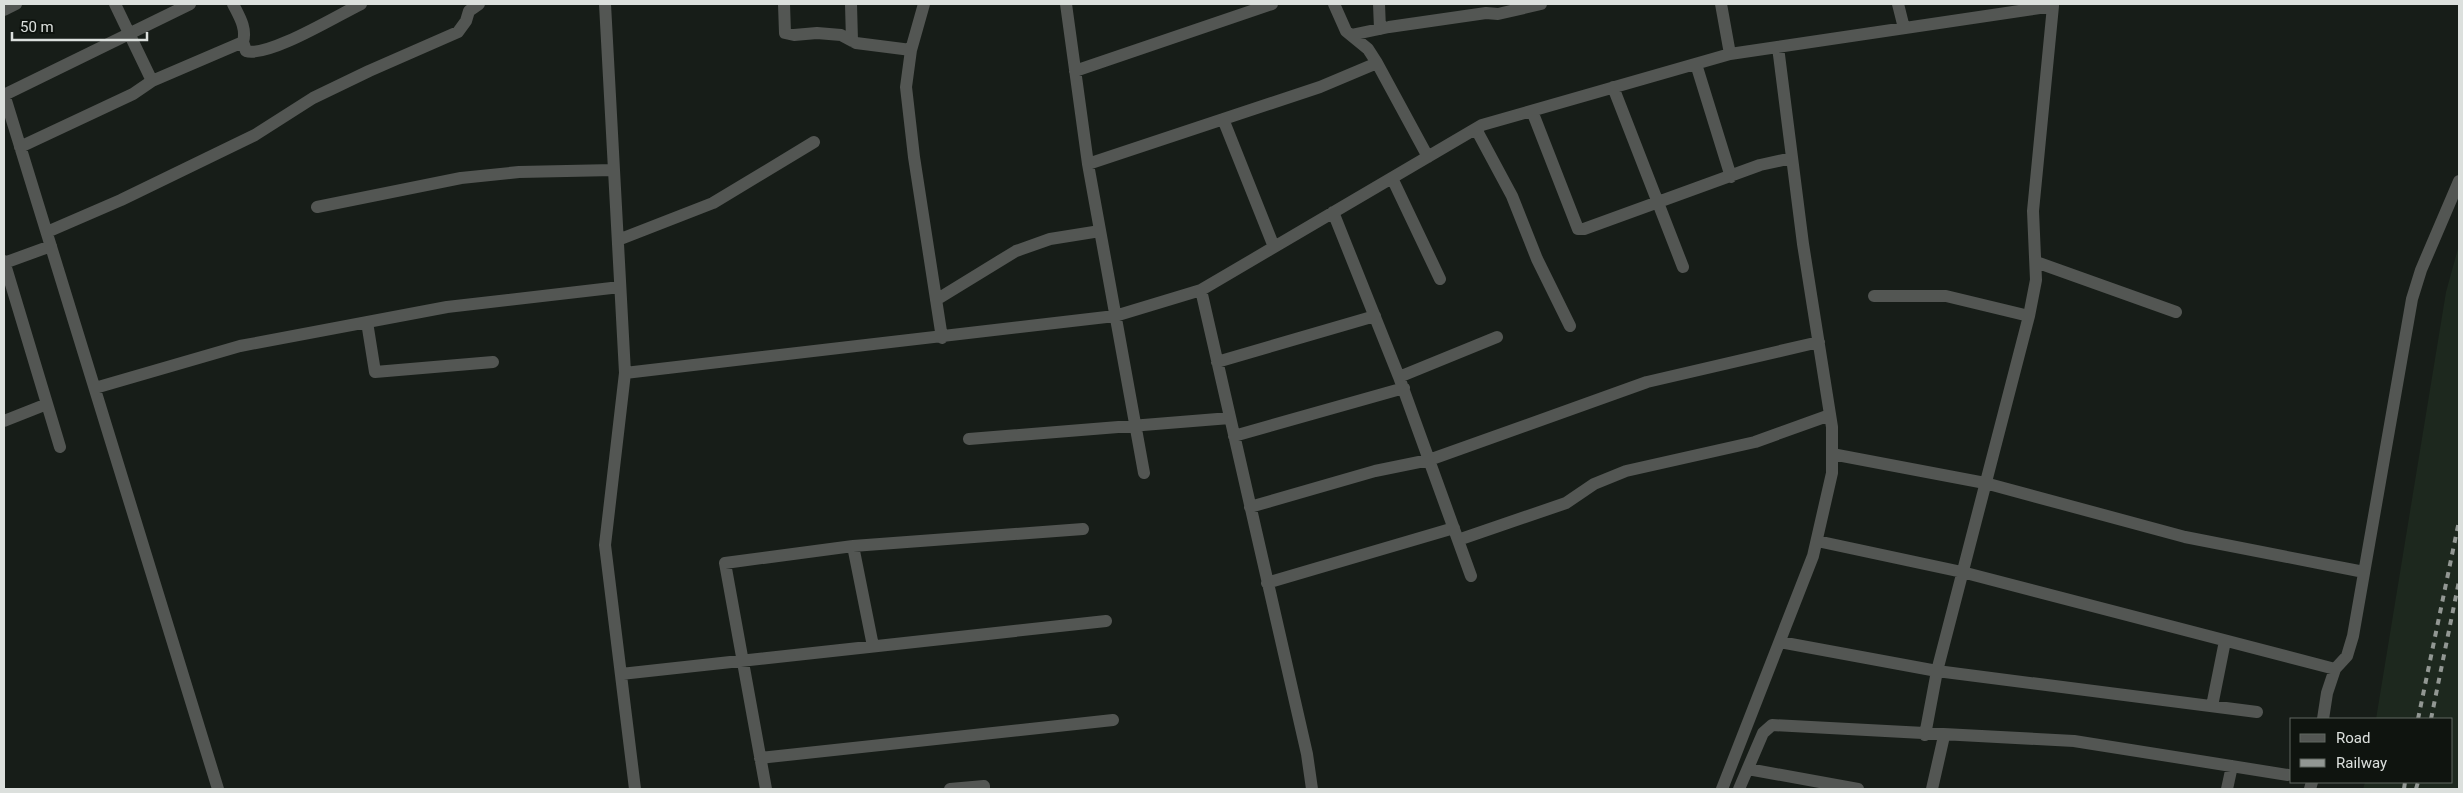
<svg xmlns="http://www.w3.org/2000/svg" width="2463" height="793" viewBox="0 0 2463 793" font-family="Roboto,sans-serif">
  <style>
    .built { fill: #1d281e }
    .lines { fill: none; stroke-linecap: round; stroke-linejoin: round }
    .street { stroke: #535653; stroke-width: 12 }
    .rail { stroke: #929793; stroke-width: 4; stroke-dasharray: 6 6; stroke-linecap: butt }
  </style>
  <rect width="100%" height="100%" fill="#171d18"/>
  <!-- built -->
  <path class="built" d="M2459,245V789H2363L2365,782H2452V719H2376L2446,292Z"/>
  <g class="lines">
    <!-- street -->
    <path class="street" d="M115,4L152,81
      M605,4L625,373
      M784,4L785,33L794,35L817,33L841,35L856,43L911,50
      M851,4L852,41
      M924,4L911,50L906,87L914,157L942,338
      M1066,4L1088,164L1144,473
      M1334,4L1346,31L1368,49L1377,63L1428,157
      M1379,4L1380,29
      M1721,4L1730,54L2053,6V4
      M1898,4L1904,28
      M4,10L16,4
      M1351,35L1389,27L1486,13L1498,14L1541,4
      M243,42L246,51C268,58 338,15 361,4
      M1696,64L1731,177
      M1075,71L1272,4
      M1613,87L1683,267
      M4,94L218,789
      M4,95L190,4
      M1532,111L1578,229H1584L1760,165L1792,158
      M1223,119L1274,247
      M1476,129L1512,196L1537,259L1570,326
      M20,147L133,94L152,81L243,42C247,28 239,16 233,4
      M1088,164L1320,87L1377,63
      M1392,178L1440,279
      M317,207L461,178L519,172L614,170
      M1333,212L1399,377L1471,576
      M47,232L121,200L255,135L313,98L369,71L458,32L466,21L469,11L479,4
      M618,240L713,203L814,142
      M4,261L60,447
      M2036,262L2176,312
      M4,263L51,246
      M1201,290L1307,754L1312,789
      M1874,296H1946L2029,316
      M936,300L1016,251L1050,239L1100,231
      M367,322L375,372L493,362
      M1217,362L1375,316
      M1399,377L1497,337
      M95,388L240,346L447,307L620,287
      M4,421L47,404
      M1234,436L1404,388
      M969,439L1230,418
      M1832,454L1985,483L2185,537L2364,572
      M1250,507L1375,471L1429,460L1647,382L1819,342
      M1458,540L1566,503L1594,484L1626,471L1755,442L1830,415
      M1817,541L1962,572L2335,669
      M853,546L873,646
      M1267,583L1454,528
      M1780,642L1937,671L2257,712
      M621,674L1106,621
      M2212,706L2225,641
      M2323,719L2327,693L2335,669L2347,656L2353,636L2412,299L2421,270L2459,181
      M1925,735L1937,671L2029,316L2036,280L2033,211L2053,6
      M760,758L1113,720
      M1748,769L1858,789
      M635,789L605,545L625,373L1115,316L1201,290L1482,125L1730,54
      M766,789L725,563L853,546L1083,529
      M950,789L984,786V789
      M1722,789L1813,556L1832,473V427L1803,244L1778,47
      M1739,789L1763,733L1772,725L2074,741L2288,775
      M1932,789L1944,736
      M2227,789L2232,766
      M2310,789L2312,782"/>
    <!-- rail -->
    <path class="rail" d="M2418,719L2459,521
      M2431,719L2459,581
      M2404,789L2405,782
      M2416,789L2418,782"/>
  </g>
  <!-- border -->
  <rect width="2463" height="793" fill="none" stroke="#dce0dd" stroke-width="10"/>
  <!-- legend -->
  <rect x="2290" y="718" width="162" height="65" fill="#0f140f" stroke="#616661"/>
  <rect x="2300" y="734" width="25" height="8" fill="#535653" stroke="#616661"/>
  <text x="2336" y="743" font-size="15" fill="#dce0dd">Road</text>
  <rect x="2300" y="759" width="25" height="8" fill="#929793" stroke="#616661"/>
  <text x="2336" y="768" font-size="15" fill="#dce0dd">Railway</text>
  <!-- scale -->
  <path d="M12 32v8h135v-8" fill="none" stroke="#dce0dd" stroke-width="2.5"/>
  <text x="20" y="32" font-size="15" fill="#dce0dd" stroke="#0f140f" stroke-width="4" paint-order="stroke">50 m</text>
</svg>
